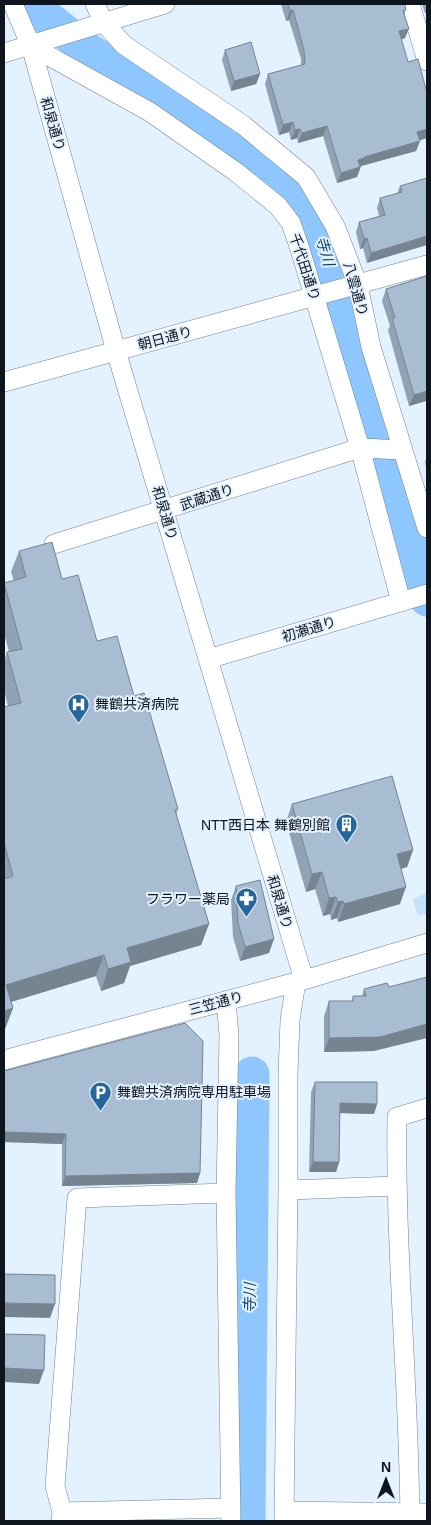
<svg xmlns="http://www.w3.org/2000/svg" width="431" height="1525" viewBox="0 0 431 1525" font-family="Helvetica,'Noto Sans JP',sans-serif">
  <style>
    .green { fill: #c4e2fe }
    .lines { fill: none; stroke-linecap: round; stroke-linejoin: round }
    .river { stroke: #8ec7fd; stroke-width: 35 }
    .minor-casing { stroke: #6f8296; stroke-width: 20 }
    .minor { stroke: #fff; stroke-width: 19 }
    .wall { fill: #90a3b4 }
    .shaded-wall { fill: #768492 }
    .building { fill: #a8bdd1; stroke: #768492 }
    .labels { text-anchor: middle; stroke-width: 4; stroke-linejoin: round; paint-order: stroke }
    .street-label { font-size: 14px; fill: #0e151c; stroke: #e4f1fe }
    .poi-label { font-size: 14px; fill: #0e151c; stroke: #e4f1fe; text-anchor: start }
    .water-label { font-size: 15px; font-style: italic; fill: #0f4570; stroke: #e4f1fe }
  </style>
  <rect width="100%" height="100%" fill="#e4f1fe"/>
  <!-- green -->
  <path class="green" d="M427,893V913L418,916L413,899Z"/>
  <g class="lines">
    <!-- river -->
    <path class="river" d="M30,4L89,51L142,83L242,149L291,193L318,226L336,291L345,308L427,599
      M248,1521L252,1074"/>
    <defs>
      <path id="minor" d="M13,4L31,46L116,351L304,980
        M95,4L104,23L124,45L243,125L306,177L335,226L358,285L371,347L427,528
        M410,4L427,61
        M31,46L150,112L236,172L278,206L291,223L299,246L360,448L401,602
        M4,53L165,4
        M4,382L427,265
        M54,544L360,448L403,450
        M208,659L427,594
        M226,1001L229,1035L226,1193L231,1521
        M4,1060L304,980L427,943
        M288,1190L396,1186
        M284,1511L427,1513
        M62,1512L55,1486L77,1198L226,1193
        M61,1521L62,1512L231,1508
        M284,1521L288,1190V1074L290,1020L296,982
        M410,1521C409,1386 395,1252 397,1117L427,1108"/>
    </defs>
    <!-- minor casing -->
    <use href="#minor" class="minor-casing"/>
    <!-- minor -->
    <use href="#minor" class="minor"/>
  </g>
  <!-- wall -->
  <path class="wall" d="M281,4H405V38L401,40L408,62L427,93V138L420,140L416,151L361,166L357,177L337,183L323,136L298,143L297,138L291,140L289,132L279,135L265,84L268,74L301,65V59L289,20L286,21Z
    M422,4H427V13H425Z
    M225,50L260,74L256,84L231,91L222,60Z
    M427,178L367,263L363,248L360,249L356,232L359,222L379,216L377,208L380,198L397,194L400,186Z
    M427,276V404L426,401L409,406L388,330L390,326L382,301L386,289Z
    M427,455V471L425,462Z
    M19,551L62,579L97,641L134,696L178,809L176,814L209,924L201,945L130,966L124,983L101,991L96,976L11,1002L13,1008L5,1029L4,1030V707L8,706L4,690V662L7,652H9L4,633V583L14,581L11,572Z
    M292,804L413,850L407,867L401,869L400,904L338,922L337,918L331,920L330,914L323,916L315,889L306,892L286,822Z
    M236,886L269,953L240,961L233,937L231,900Z
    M387,983L374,1051L324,1052V1016L329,1001H352L353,996H362L364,989Z
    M4,1071L200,1173L197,1183L62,1186V1144L4,1142Z
    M315,1082L377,1104L374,1114L340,1113L339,1162L336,1172H309L311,1092Z"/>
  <!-- shaded-wall -->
  <path class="shaded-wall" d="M427,6V13H425Z
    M293,10L289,20L286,21L290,11Z
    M409,29L405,38L395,41L399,31Z
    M260,74L256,84L231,91L234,81Z
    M293,122L289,132L279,135L283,125Z
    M327,126L323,136L298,143L302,133Z
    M300,129L297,138L291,140L295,130Z
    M427,129V138L414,142L417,132Z
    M420,141L416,151L361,166L357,177L337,183L341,173L358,160L364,157Z
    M427,236V245L367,263L371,253Z
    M367,238L363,248L360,249L364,239Z
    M427,391V399L426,401L409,406L414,395Z
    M413,850L407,867L391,872L397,854Z
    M322,872L315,889L306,892L312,874Z
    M406,887L400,904L338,922L344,904Z
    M336,897L330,914L323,916L329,898Z
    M343,901L337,918L331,920L338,902Z
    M209,924L201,945L130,966L124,983L101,991L108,969L127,948Z
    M274,939L269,953L240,961L245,947Z
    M104,955L96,976L4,1004L6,985Z
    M13,1008L5,1029L4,1030V1011Z
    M427,1024V1038L374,1051L324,1052L329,1038Z
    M340,1103L377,1104L374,1114L336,1113Z
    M4,1132L66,1134L62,1144L4,1142Z
    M313,1162H339L336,1172H309Z
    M200,1173L197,1183L62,1186L65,1176Z
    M4,1303L55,1304L50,1318L4,1317Z
    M4,1368L44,1370L39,1384L4,1382Z"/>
  <!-- building -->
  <path class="building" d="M288,4H405L406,10L403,11L409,29L399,31L408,62L418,59L427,93V129L417,132L420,141L364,157V158L358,160L360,167L341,173L327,126L302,133L300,129L295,130L293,122L283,125L268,74L305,64L304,50L293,10L290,11Z
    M251,42L260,74L234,81L225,50Z
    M427,178V236L371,253L367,238L364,239L359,222L385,215L380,198L402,192L400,186Z
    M427,276V391L414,395L392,318H395L386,289Z
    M52,542L62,579L78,575L97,641L117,636L134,696L144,693L178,809L175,810L209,924L127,948L131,962L108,969L104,955L6,985L13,1008L4,1011V954L5,953L4,949V879L13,876L4,843V707L21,703L7,652L22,649L4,583L26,577L19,551Z
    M392,776L413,850L397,854L406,887L344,904L343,901L338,902L336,897L329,898L322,872L312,874L292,804Z
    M260,880L274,939L245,947L238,923L236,886Z
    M427,977V1024L380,1037L329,1038V1001H353V996H366L364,989L387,983L389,987Z
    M185,1023L203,1041L200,1173L65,1176L66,1134L4,1132V1071Z
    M315,1082H377V1104L340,1103L339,1162H313Z
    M4,1274L55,1275V1304L4,1303Z
    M4,1334L45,1335L44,1370L4,1368Z"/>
  <!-- icons -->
  <defs>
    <symbol id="hospital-pin" viewBox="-11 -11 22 30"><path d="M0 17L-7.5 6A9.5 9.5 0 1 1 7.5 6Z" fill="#25669c" stroke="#e4f1fe"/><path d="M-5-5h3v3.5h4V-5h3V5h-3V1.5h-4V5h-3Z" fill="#fff"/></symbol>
    <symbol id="building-pin" viewBox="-11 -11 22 30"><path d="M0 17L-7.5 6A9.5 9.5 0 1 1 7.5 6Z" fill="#25669c" stroke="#e4f1fe"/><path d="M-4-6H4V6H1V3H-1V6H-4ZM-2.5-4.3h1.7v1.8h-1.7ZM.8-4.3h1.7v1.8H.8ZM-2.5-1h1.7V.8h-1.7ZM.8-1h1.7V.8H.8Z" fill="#fff"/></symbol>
    <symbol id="pharmacy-pin" viewBox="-11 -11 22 30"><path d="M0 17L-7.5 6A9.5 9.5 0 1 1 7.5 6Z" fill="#25669c" stroke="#e4f1fe"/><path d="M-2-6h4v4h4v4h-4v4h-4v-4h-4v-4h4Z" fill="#fff"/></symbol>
    <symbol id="parking-pin" viewBox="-11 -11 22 30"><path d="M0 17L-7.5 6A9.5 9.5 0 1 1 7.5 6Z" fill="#25669c" stroke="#e4f1fe"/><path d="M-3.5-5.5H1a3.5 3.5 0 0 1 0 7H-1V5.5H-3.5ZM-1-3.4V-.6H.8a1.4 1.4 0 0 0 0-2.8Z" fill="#fff"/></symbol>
  </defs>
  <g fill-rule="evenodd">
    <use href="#hospital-pin" x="66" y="692" width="25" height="34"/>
    <use href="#building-pin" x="334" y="812" width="25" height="34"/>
    <use href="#pharmacy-pin" x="234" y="886" width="25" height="34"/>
    <use href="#parking-pin" x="88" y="1080" width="25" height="34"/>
  </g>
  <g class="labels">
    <!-- street labels -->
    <g class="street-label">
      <text transform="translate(53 124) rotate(74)" y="5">和泉通り</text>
      <text transform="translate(305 267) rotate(72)" y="5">千代田通り</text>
      <text transform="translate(356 289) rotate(74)" y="5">八雲通り</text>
      <text transform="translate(165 338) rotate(-15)" y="5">朝日通り</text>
      <text transform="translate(207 497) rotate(-18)" y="5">武蔵通り</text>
      <text transform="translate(165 513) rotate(73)" y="5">和泉通り</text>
      <text transform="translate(309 629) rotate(-17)" y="5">初瀬通り</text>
      <text transform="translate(280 902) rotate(73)" y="5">和泉通り</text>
      <text transform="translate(216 1003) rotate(-15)" y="5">三笠通り</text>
    </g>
    <!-- poi labels -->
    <g class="poi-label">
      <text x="95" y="709">舞鶴共済病院</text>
      <text x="330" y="830" text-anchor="end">NTT西日本 舞鶴別館</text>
      <text x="230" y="904" text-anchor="end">フラワー薬局</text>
      <text x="117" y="1097">舞鶴共済病院専用駐車場</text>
    </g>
    <!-- water labels -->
    <g class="water-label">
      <text transform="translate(325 251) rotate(74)" y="5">寺川</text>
      <text transform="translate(250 1298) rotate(-89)" y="5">寺川</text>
    </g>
  </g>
  <!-- border -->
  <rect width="431" height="1525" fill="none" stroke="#0e151c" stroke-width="10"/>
  <!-- north arrow -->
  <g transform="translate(386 1480)" stroke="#e4f1fe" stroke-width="4" paint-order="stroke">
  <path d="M0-4L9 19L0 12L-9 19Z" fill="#0e151c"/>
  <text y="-8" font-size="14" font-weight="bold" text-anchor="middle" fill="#0e151c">N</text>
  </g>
</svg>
